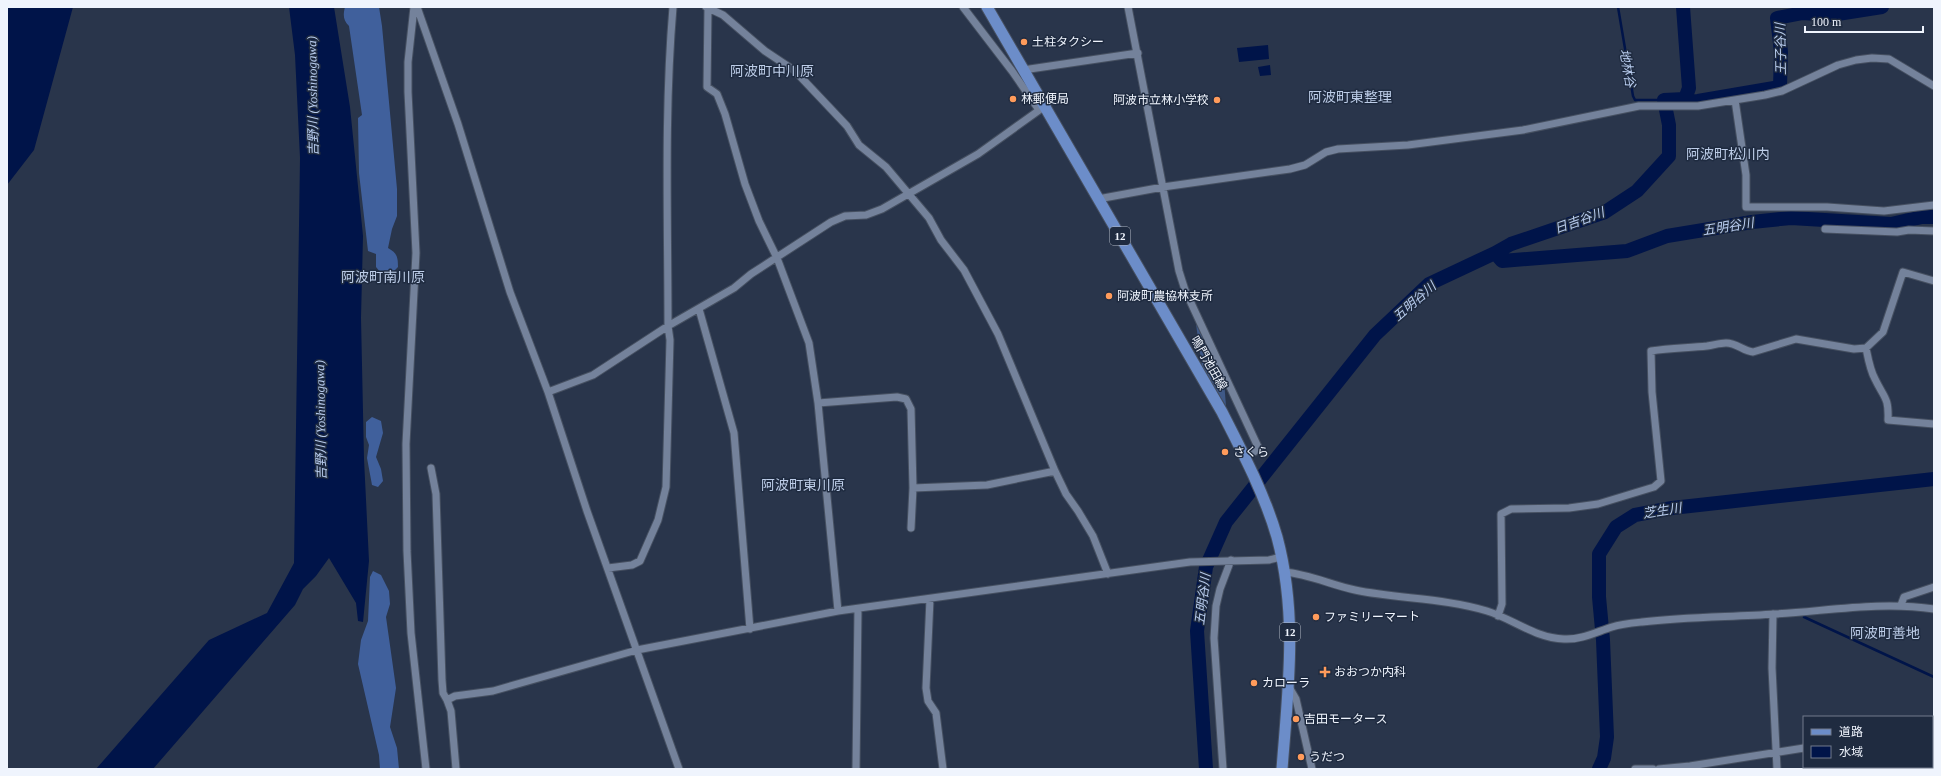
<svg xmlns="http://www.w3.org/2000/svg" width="1941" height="776" viewBox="0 0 1941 776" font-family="'Times New Roman','Noto Sans JP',serif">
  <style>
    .green { fill: #3f5987 }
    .forest { fill: #40609c }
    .water { fill: #001449 }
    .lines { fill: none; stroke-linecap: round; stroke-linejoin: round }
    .stream { stroke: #001449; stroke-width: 2.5 }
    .river { stroke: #001449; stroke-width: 14 }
    .street-casing { stroke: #465061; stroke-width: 9 }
    .primary-casing { stroke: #465061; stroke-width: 13 }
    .street { stroke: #74829b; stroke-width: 7 }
    .primary { stroke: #6c8dc9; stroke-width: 11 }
    .poi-dot { fill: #ff9b5b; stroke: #1f2b40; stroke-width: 1.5 }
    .labels { text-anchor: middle; stroke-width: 3; stroke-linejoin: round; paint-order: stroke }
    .shield { fill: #1f2b40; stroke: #b1b8c4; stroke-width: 1 }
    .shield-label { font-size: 11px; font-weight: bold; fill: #eff4fd }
    .poi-label { font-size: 12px; fill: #eff4fd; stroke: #1f2b40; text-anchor: start }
    .street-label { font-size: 12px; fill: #eff4fd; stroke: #1f2b40 }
    .water-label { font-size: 13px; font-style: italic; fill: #b8ccee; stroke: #1f2b40 }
    .quarter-label { font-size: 14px; fill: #bdcde8; stroke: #1f2b40 }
  </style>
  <rect width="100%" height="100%" fill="#29354b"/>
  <!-- green -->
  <path class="green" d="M1196,324L1224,381L1226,406L1202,367Z"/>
  <!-- forest -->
  <path class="forest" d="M345,7H379L382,26L397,189V216L392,229L388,248C397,253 398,257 398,267L392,273H381L376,267V254L368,251L359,173L358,118L362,115L349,26C343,20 343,15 345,7Z
    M372,417L381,421L383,433L376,457L381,469L383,481L378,487L372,485L367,458L369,445L366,437V422Z
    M373,571L381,575L389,591L390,604L386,617L396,688L390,727L397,748L399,769H380L379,755L358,664L361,640L368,621L370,577Z"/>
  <!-- water -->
  <path class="water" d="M7,7H73L34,150L7,185Z
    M289,7H334L350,107L363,236L361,318L364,459L369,561L363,622L358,621L356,603L329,558L316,576L303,589L295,605L153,769H96L209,640L267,613L294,563L300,158L295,55Z
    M1268,45L1269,59L1239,62L1237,48Z
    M1270,65L1271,75L1260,76L1258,67Z"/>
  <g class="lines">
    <!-- stream -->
    <path class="stream" d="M1618,7L1633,96L1635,100H1664
      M1804,617L1934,677"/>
    <!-- river -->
    <path class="river" d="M1685,99L1690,102L1698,101L1780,87L1781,52L1777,18L1803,13L1831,15L1882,7
      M1495,253L1502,261L1627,251L1667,236L1752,222L1791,218L1891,224L1922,217H1934
      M1206,769L1197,631L1206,567L1226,522L1375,335L1429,284L1495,253L1511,244L1605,212L1637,191L1669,156V125L1664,100L1685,99L1689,88L1683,7
      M1599,769L1604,758L1607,737L1603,640L1599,597V554L1616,527L1635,515L1672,508L1934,479"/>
    <defs>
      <path id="street" d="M414,7L408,62V92L416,253L406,444L407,551L411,633L426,769
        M417,7L458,124L510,292L548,392
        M706,7L723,15L765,51L795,71L847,126L859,145L886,167L929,218L941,240L964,270L998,334L1055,471L1066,494L1078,511L1093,536L1108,574
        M963,7L1012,71L1039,110
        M1128,7L1179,271L1185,290L1259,449L1245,457
        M708,8L707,87L717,94L725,114L745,184L759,221L777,258L809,343L818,403L838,611
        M1023,70L1138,53
        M1735,100L1746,175V207H1827L1884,211L1934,205
        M1098,199L1163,187L1290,169L1305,165L1326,152L1338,149L1408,145L1523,130L1639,106H1698L1765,95L1782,91L1838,65L1856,60L1872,58L1889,59L1934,86
        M1825,229L1897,232L1909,230L1934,231
        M699,309L734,433L750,629
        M1866,348C1868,358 1870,370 1875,379C1884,398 1889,397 1888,420L1934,424
        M818,403L897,397L906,399L911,409L913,488
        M431,468L436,494L442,680L443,693L447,700L455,696L493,691L637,650L838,611L1190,562L1269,560L1281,557
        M911,528L913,488L987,485L1055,471
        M608,568L632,565L640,561L658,520L666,487L670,340L668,326C668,220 664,113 673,7
        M1284,572C1309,574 1331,585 1355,590C1398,599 1444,598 1487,611C1513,619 1535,638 1564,639C1581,640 1596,632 1612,627C1621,624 1632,623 1642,622C1686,617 1731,617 1775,614C1828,611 1880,601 1934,609
        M930,599L926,688L928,701L936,713L943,769
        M1901,605L1904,597L1934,587
        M1773,614L1772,668L1777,769
        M1498,616L1502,604L1501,514L1511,509L1569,508L1598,504L1654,487L1661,481L1652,392L1651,351C1670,348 1688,348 1707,346C1714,345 1720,343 1726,343C1737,343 1743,351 1753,352L1796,339L1854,349L1866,348L1883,332L1903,272L1934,281
        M1289,687L1296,699L1312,769
        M447,700L451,711L456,769
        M1932,732H1934
        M679,769L587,511L548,392L593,375L668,326L734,288L751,274L831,222L845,216L866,215L882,209L978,154L1045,106
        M856,769L858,609
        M1223,769L1214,638L1216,606L1220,589L1231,560
        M1635,769H1653
        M1659,769L1690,766L1804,748
        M1933,769L1934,760"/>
      <path id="primary" d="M987,7L1222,412C1242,451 1265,495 1277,537C1298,615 1288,690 1282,769"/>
    </defs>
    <!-- street casing -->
    <use href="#street" class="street-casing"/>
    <!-- primary casing -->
    <use href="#primary" class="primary-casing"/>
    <!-- street -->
    <use href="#street" class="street"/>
    <!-- primary -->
    <use href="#primary" class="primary"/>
  </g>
  <!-- markers -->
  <g class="poi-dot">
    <circle cx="1024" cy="42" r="4"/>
    <circle cx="1013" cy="99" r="4"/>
    <circle cx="1217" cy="100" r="4"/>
    <circle cx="1109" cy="296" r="4"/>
    <circle cx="1225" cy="452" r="4"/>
    <circle cx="1316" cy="617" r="4"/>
    <path d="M1323 666h4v4h4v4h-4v4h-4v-4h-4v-4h4z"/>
    <circle cx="1254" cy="683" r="4"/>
    <circle cx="1296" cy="719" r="4"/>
    <circle cx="1301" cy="757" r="4"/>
  </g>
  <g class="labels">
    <!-- shield labels -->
    <g class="shield">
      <rect x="1110" y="227" width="20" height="18" rx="3"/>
      <rect x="1280" y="623" width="20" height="18" rx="3"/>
    </g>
    <g class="shield-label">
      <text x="1120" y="240">12</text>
      <text x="1290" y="636">12</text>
    </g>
    <!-- poi labels -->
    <g class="poi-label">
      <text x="1032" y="46">土柱タクシー</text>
      <text x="1021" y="103">林郵便局</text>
      <text x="1209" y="104" text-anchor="end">阿波市立林小学校</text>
      <text x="1117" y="300">阿波町農協林支所</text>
      <text x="1233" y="456">さくら</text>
      <text x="1324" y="621">ファミリーマート</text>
      <text x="1334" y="676">おおつか内科</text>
      <text x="1262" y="687">カローラ</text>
      <text x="1304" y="723">吉田モータース</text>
      <text x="1309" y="761">うだつ</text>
    </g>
    <!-- street labels -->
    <g class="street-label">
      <text transform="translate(1209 363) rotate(60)" y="4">鳴門池田線</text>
    </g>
    <!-- water labels -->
    <g class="water-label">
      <text transform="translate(1780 49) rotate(-91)" y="5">王子谷川</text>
      <text transform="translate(1628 68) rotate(80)" y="5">地林谷</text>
      <text transform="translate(312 96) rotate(-91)" y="5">吉野川 (Yoshinogawa)</text>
      <text transform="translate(1579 220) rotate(-20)" y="5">日吉谷川</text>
      <text transform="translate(1728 226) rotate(-9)" y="5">五明谷川</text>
      <text transform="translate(1414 301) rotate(-41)" y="5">五明谷川</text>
      <text transform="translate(320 420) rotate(-91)" y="5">吉野川 (Yoshinogawa)</text>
      <text transform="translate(1662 510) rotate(-9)" y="5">芝生川</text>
      <text transform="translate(1202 599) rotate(-83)" y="5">五明谷川</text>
    </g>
    <!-- quarter labels -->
    <g class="quarter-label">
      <text x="772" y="76">阿波町中川原</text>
      <text x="1350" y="102">阿波町東整理</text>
      <text x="1728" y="159">阿波町松川内</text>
      <text x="383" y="282">阿波町南川原</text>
      <text x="803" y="490">阿波町東川原</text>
      <text x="1885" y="638">阿波町善地</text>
    </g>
  </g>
  <!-- border -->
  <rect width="1941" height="776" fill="none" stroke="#eff4fd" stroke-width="16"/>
  <!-- legend -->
  <rect x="1803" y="716" width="130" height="52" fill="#1f2b40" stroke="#727b8c"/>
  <rect x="1811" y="729" width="20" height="6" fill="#6c8dc9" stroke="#727b8c"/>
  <text x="1839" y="736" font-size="12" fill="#eff4fd">道路</text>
  <rect x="1811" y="746" width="20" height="12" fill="#001449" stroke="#727b8c"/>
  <text x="1839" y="756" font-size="12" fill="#eff4fd">水域</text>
  <!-- scale -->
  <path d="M1805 26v6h118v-6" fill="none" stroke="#eff4fd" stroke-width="2"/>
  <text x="1811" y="26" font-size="12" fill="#eff4fd" stroke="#1f2b40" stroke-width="3" paint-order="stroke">100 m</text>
</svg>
